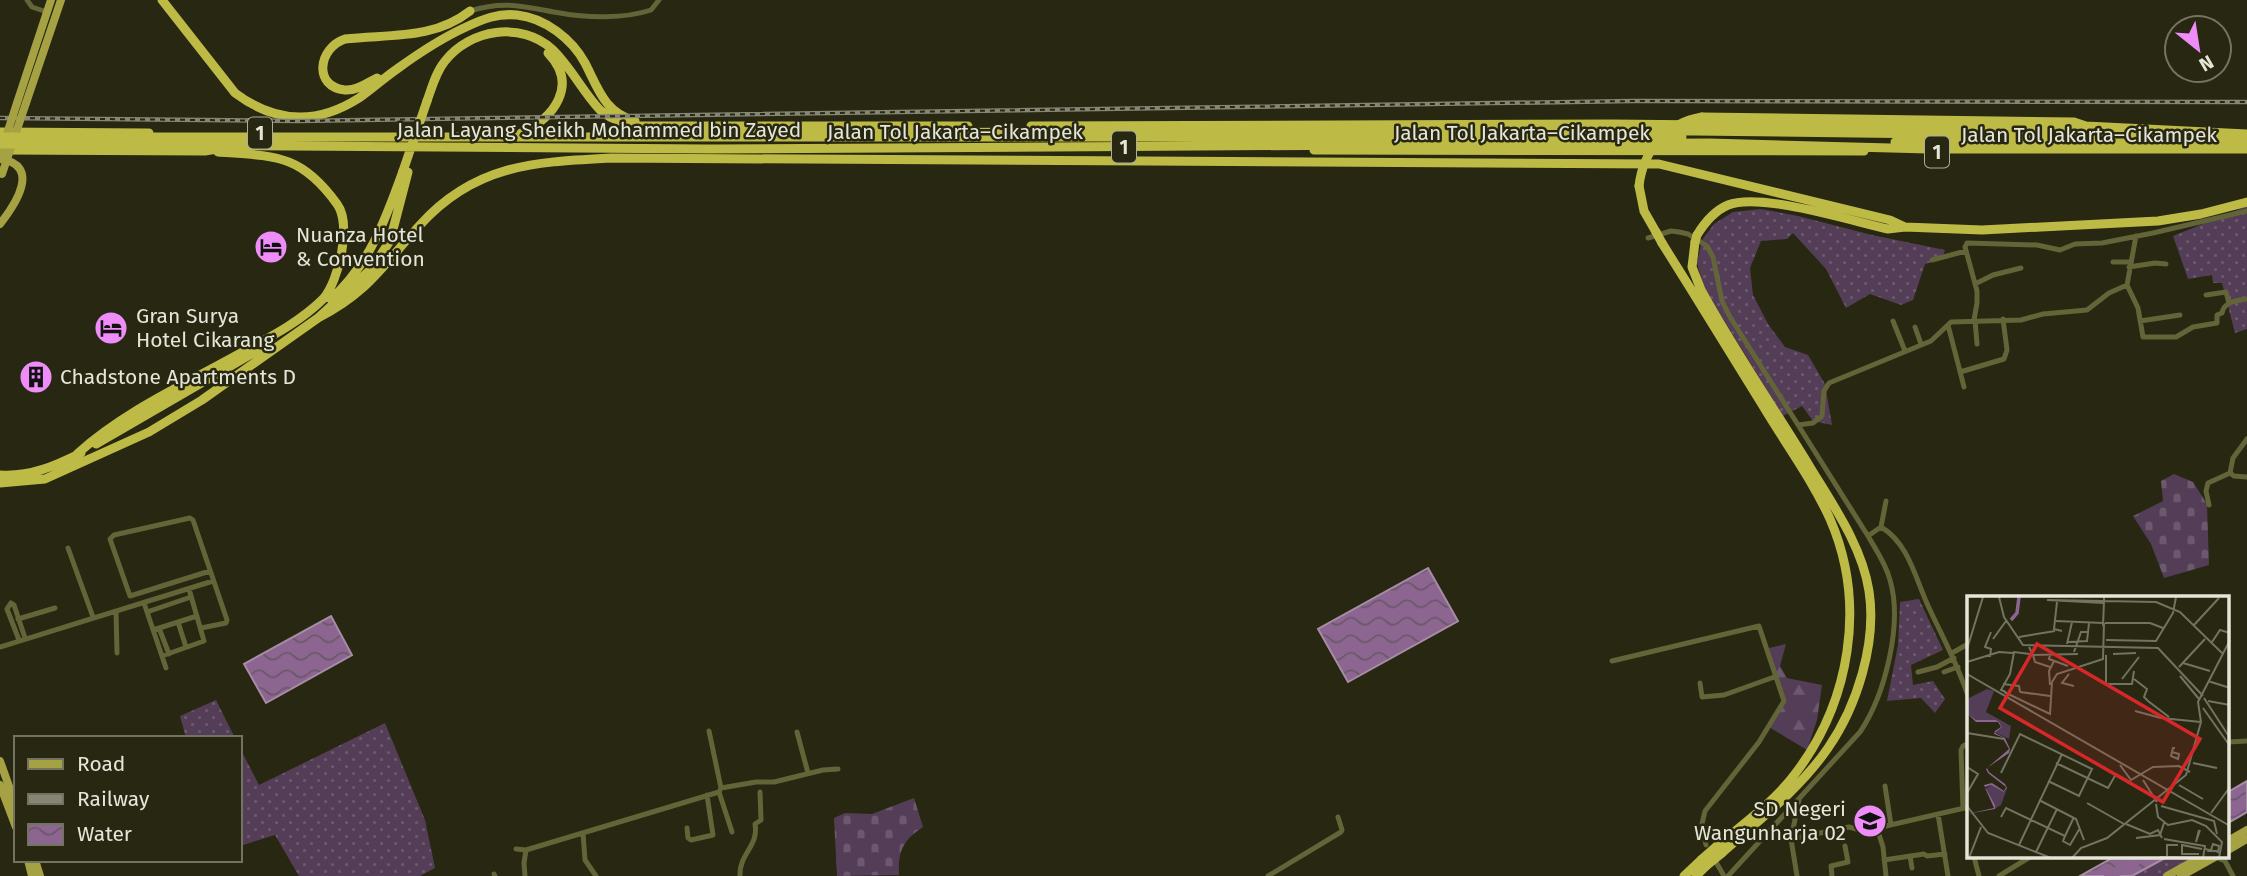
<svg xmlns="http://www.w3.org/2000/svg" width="2247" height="876" viewBox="0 0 2247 876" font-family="'Fira Sans',sans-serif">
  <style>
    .grass { fill: url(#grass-dots) }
    .forest { fill: url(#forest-firs) }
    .cemetery { fill: url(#cemetery-stones) }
    .water { fill: url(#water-waves); stroke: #a78ca6; stroke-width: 2 }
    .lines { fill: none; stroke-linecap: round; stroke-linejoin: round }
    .river { stroke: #8c6690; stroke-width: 10 }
    .minor { stroke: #646439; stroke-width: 5 }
    .primary { stroke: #a4a243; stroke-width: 8 }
    .motorway { stroke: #bdba45; stroke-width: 9 }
    .rail-casing { stroke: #858674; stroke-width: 4.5 }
    .rail { stroke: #272712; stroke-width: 2; stroke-dasharray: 5; stroke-linecap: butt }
    .primary-bridge { stroke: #a4a243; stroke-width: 8 }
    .motorway-bridge { stroke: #bdba45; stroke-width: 9 }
    .labels { text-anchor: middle; stroke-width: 5; stroke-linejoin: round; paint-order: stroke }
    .shield { fill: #272712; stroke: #acad9d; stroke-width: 2 }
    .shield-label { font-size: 19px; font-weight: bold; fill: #e5e6d8 }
    .street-label { font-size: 21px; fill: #e5e6d8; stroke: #272712 }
    .poi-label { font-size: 21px; fill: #e5e6d8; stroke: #272712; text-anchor: start }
    .inset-river { fill: none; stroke: #8c6690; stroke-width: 3.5 }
    .inset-road { fill: none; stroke: #737361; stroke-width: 2 }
    .view { fill: #d62828; fill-opacity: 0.15; stroke: #d62828; stroke-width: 3.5 }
    .inset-edge { fill: none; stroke: #e5e6d8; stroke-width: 3.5 }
  </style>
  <defs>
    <pattern id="grass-dots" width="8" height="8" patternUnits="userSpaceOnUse" patternTransform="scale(1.75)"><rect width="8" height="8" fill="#543d56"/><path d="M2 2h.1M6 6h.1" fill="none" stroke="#6c596e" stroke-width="1.8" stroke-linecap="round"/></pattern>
    <pattern id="forest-firs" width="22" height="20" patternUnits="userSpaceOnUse" patternTransform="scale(1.75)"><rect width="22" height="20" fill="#543d56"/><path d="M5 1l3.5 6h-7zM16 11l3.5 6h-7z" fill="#6c596e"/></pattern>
    <pattern id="cemetery-stones" width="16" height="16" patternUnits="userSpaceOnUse" patternTransform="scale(1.75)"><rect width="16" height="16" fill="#543d56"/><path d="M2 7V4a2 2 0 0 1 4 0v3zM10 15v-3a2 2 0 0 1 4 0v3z" fill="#6c596e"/></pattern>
    <pattern id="water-waves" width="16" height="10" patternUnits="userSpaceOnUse" patternTransform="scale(1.75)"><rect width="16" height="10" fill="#8c6690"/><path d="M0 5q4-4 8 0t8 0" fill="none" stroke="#6c576c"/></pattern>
  </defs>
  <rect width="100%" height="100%" fill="#272712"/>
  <!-- grass -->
  <path class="grass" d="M2247,206V329L2235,333L2222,283H2213L2212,275L2188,279L2173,236Z
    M1761,209L1798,216L1872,235L1945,250L1942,259L1925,264L1913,300L1901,305L1870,294L1846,308L1826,269L1793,233L1787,239L1761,241L1750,268L1753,295L1768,324L1785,347L1808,355L1825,384L1832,425L1813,421L1802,406L1783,416L1704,288L1697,263L1702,240L1714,224L1733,212Z
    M1919,599L1943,650L1911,665L1913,685L1933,681L1945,699L1935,713L1921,698L1887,701L1898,645L1900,602Z
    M216,700L235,738H186L180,716Z
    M385,723L425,820L435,868L420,876H299L275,835L240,846V748L259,785Z
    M2167,857H2201L2167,876H2133Z"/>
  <!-- forest -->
  <path class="forest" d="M1786,644L1780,666L1787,678L1822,685L1817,720L1807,750L1769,727L1784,701L1769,648Z"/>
  <!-- cemetery -->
  <path class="cemetery" d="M2174,474L2193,482L2207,504L2209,565L2164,578L2151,544L2133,516L2163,501L2161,481Z
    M914,798L923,827C903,840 898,851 899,875L837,876L834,818L845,813L872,814Z"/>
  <!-- water -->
  <path class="water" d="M1428,568L1458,621L1348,682L1318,629Z
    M331,616L352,655L266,703L244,664Z
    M2247,781V812L2228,823V792Z
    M2114,857H2167L2132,876H2080Z"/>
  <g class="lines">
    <!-- river -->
    <path class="river" d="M2109,876L2142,857"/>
    <!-- minor -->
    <path class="minor" d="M27,0L32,7L47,12
      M470,11C505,0 525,7 560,13C587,18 624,19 651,10L659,0
      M2136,236L2127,285L2138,308L2143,337H2176L2193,327L2217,323V315L2222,313C2224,301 2237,301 2247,299
      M1648,238L1671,231L1679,232L1688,234L1707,246L1713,257L1722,301L1730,317L1868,536C1876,550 1886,564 1890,580C1903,624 1885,695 1860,732L1728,876
      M1932,260L1966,251
      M2113,262H2131
      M2129,267L2155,263L2166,264
      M1975,284L1993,275L2021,268
      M2206,295L2226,292L2229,303
      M1974,320L1977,303V291L1965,247L1967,243L2037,245L2060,250L2075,244L2102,243L2153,233L2247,211
      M1975,320L1977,344
      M1893,321L1905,351
      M2140,321L2180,315
      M1948,325L1964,387
      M1915,327L1921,344
      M1960,372L2004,359L2007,350L2003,319
      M1798,425L1813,423L1822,416L1824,391L1829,383L1931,341L1951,322L2021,320L2043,314L2087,310L2109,293L2127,285
      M2230,473L2234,476L2247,477
      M2209,505L2206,491L2208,483L2230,473L2233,458L2247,439
      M1881,527L1886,501
      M1868,536L1881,527C1910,544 1916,582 1930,610C1944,640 1959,667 1969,699
      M68,548L93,617
      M144,603L166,668
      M116,611L117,653
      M147,612L191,597
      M18,619L55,608
      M178,622L186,647
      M159,628L169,654
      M201,628L226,623L227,620L193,520L190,518L114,535L110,539L130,596L210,571
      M153,630L197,616
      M19,640L7,609L11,603L14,605L25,638
      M0,647L213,581
      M1952,653L1968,644L1969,634
      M162,656L204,641L189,589
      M1612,661L1759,626L1784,701L1759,742L1705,811L1702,824L1706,845
      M1918,672L1937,667L1954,658
      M1944,672L1958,667
      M1700,683L1702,697L1724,695L1777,676
      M709,731L721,788
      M797,732L808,773
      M2228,742L2247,741
      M1885,786L1891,825
      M719,792L732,832
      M1963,808L1961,750L1963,746L1969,743
      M1938,814L1948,876
      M687,828L688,838L691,840L713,835L707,795
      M1877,828L1883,847L1886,876
      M583,833L585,860L596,876
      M1791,839L1849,827L1864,831L1969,807
      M516,849L526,850L719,792L721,788L756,782H774L823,770L838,769
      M1910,856L1912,868
      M1974,857L1979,876
      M2215,857L2225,861L2233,876
      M1884,860L1924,854L1927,856L1945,854
      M1716,862L1724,876
      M494,874L495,876
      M525,876L524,863L526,850
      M740,876C739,853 759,847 755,824L761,820L760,792
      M1268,876L1341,832L1342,830L1338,817
      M1797,876L1791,839L1799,800
      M1832,876L1831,866L1848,862L1845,846
      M1999,876L2030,857"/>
    <!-- primary -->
    <path class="primary" d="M17,103L51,0
      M26,103L61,0
      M0,159C42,165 15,205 0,224
      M0,761L16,806
      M0,785L16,827
      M2228,841L2247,830
      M2228,850L2247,839
      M28,860L32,876
      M35,860L40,876
      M2167,876L2201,857
      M2181,876L2215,857"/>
    <!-- motorway -->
    <path class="motorway" d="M162,0L235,93C275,123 317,125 359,98C372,89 384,78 397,69C419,53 442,38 466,27C483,19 498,13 517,15C545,18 572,39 585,63C598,88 604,112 635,121
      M377,78C367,83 356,91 345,90C313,87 318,48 345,39C389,34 433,40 470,11
      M427,101C432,87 436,72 445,61C470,29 521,21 552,49C571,67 582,91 600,110L610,117L632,126H968
      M1702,117L2074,122L2086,126
      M1031,126L1613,124L2074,129L2086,126L2247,134
      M0,132L149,133
      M521,133C554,118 579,85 548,53
      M698,133L1694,131L2247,138
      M2,150L205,151L222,148
      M1314,150L1864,151
      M1639,186L1644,211L1656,232
      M1697,235C1705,222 1714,211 1728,205C1760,192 1852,221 1888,229L1905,227L1982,230L2158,221L2201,214L2247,202
      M1695,242L1692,267L1701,290C1734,350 1774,408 1810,467C1833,505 1862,546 1869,591C1877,643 1857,706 1828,748C1800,789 1759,820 1722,853
      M1662,243C1696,297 1729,351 1763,406C1785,443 1812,479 1830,519C1867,604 1850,702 1795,774C1774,802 1744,823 1717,846
      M331,299C370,264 386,218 403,171
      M318,318C369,292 383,265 420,225C475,164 535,162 611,158L1659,164L1890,220L1905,227
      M96,444L260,349
      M77,454C127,409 190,382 248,349C274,335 302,320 323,299C339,281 352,224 337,204C301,154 275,156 218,152
      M0,475C30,477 55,466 81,453
      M0,483L45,479L149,432L202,400L318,318L371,269L390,241L408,172
      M1684,876L1701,860
      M1696,876L1706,866"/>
    <defs>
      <path id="rail" d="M0,118L297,121L1634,101L2247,102"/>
    </defs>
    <!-- rail casing -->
    <use href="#rail" class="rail-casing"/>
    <!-- rail -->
    <use href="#rail" class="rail"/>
    <!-- primary-bridge -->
    <path class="primary-bridge" d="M0,155L17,103
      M2,174L26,103"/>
    <!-- motorway-bridge -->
    <path class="motorway-bridge" d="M0,137H1682
      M1895,142L2247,143
      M0,144L708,149L1709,143L1928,149H2247
      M403,171L427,101
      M1639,186C1643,151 1666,123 1702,117
      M1656,232L1662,243
      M1695,242L1697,235
      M1701,860L1717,846
      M1706,866L1722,853"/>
  </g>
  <!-- icons -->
  <defs>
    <symbol id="hotel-disc" viewBox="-11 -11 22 22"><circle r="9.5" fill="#ee8cf8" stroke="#272712"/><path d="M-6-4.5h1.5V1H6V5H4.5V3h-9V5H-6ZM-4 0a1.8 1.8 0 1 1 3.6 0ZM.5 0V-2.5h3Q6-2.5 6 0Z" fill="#111"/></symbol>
    <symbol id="building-disc" viewBox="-11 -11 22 22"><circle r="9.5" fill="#ee8cf8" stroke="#272712"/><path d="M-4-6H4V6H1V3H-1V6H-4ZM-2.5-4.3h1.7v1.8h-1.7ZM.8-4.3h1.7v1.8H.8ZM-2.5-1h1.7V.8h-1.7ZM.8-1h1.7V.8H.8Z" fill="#111"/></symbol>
    <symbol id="school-disc" viewBox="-11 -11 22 22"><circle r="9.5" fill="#ee8cf8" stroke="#272712"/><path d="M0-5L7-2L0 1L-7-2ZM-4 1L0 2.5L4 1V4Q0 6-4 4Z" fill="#111"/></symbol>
  </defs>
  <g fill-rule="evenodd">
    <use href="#hotel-disc" x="252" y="228" width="38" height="38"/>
    <use href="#hotel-disc" x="92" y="309" width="38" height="38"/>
    <use href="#building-disc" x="17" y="358" width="38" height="38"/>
    <use href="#school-disc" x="1851" y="802" width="38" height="38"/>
  </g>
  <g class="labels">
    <!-- shield labels -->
    <g class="shield">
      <rect x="248" y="117.5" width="24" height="31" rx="5"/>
      <rect x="1112" y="131.5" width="24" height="31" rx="5"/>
      <rect x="1925" y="136.5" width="24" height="31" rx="5"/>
    </g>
    <g class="shield-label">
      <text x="260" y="140">1</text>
      <text x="1124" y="154">1</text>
      <text x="1937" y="159">1</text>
    </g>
    <!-- street labels -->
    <g class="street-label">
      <text x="599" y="137">Jalan Layang Sheikh Mohammed bin Zayed</text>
      <text x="955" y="139">Jalan Tol Jakarta–Cikampek</text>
      <text x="1522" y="140">Jalan Tol Jakarta–Cikampek</text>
      <text x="2089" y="142">Jalan Tol Jakarta–Cikampek</text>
    </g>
    <!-- poi labels -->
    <g class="poi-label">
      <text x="296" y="242">Nuanza Hotel<tspan x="296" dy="24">&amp; Convention</tspan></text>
      <text x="136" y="323">Gran Surya<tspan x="136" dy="24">Hotel Cikarang</tspan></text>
      <text x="60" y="384">Chadstone Apartments D</text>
      <text x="1846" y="816" text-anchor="end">SD Negeri<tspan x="1846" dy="24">Wangunharja 02</tspan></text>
    </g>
  </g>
  <!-- overview -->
  <g transform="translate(1967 596)">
    <rect width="262" height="262" fill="#272712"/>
    <path d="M20,93L27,95L19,116L44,130L42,143L29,137L35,130L29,124H9L0,117V103Z" fill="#543d56"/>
    <path d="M24,189L38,196L41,190L34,209L28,213L18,193Z" fill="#543d56"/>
    <path d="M0,117L9,124H29L32,126L35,131L28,137L38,142L43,153L42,157L20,172L22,176L38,188L40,192L37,196L24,189L18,191L28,209V213L0,218L27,212L17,189L25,187L37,195L39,191L21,177L19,173L42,153L35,141L27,138L28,135L34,131L31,126H9Z" fill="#8c6690"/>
    <path class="inset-river" d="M44,24L50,17L52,1"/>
    <path class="inset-road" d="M32,1L37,21L56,49L191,52L236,100M90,6L87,33L95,35M137,7L80,4L137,5V1M89,25L136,27M138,27H183L196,32M227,29L252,2M136,30L137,5L189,6L213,16L255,57M52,41L88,35M26,43L39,25M139,44L189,45L206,17L209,1M101,46L120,45L122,27M245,46L253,34L263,37M100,48L105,26M62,51L66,59L111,58M0,53L16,1M107,56L114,36H122M146,58L169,57M66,59L68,66L83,71M83,59L82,63L101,70M139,59V88H165L167,75M23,61L24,53L18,51L24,36M0,66L32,56L46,57M216,67L243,75M212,71L238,43M0,78L263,230M43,78L47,56L63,58M102,78L95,87L107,90M213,80L232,103M155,83L172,61M167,83L180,93L177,101L181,105L202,121M241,85L263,92M36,88L52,90L53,96M83,89L82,75L87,65M37,96L83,118L85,86L90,78L136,63L137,27M39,96L34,94L43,78M53,96L83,100M237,102L263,142M241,105L263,109M236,112L263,150M168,115L194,122M194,122L234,126M0,137L37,143M205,156L212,158L211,163L204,160L206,152H208M89,167L141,192L149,178L163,186M226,167L250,172M153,169L164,184L186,171L212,170L223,176M0,171L11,178L0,197M34,177L53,138L125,173L112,200L81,185M176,184L190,206M212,189L236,203M72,204L109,223L117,244M120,207L157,228M189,208L191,221L201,229L225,224L239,230L255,246L252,262M0,210L21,237L84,262M194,210L247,225L250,238M244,217L263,191M34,221L39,212L98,240L96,245L103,249L113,232M159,228L183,238L191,234L195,242M232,234L229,246L233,234M98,240L107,221M169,242L193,239L197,227M52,249L95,158M238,253L242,254H244L246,255H249L251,256L252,250L246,248L244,254V255H240M69,256L90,213M232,258H215V249L235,253M193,261L236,262L238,250L197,243M200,261V249H211M2,262L14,231M105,262L114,252L140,242L219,179L234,126L231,106L263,44"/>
    <path class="view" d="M70,48L233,143L196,206L33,112Z"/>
    <rect width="262" height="262" class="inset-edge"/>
  </g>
  <!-- legend -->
  <rect x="14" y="736" width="228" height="126" fill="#272712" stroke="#737361" stroke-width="2"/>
  <rect x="28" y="759" width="35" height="10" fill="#a4a243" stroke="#737361" stroke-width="2"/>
  <text x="77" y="771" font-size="21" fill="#e5e6d8">Road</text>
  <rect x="28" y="794" width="35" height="10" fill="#858674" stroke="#737361" stroke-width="2"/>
  <text x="77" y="806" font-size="21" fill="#e5e6d8">Railway</text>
  <rect x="28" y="824" width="35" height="21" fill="url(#water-waves)" stroke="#737361" stroke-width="2"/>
  <text x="77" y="841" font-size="21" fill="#e5e6d8">Water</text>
  <!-- north arrow -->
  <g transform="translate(2198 49) rotate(150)"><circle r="33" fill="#272712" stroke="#737361" stroke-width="2"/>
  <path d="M0-5L12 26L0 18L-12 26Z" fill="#ee8cf8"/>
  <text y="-10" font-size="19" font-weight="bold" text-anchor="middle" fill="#e5e6d8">N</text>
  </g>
</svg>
